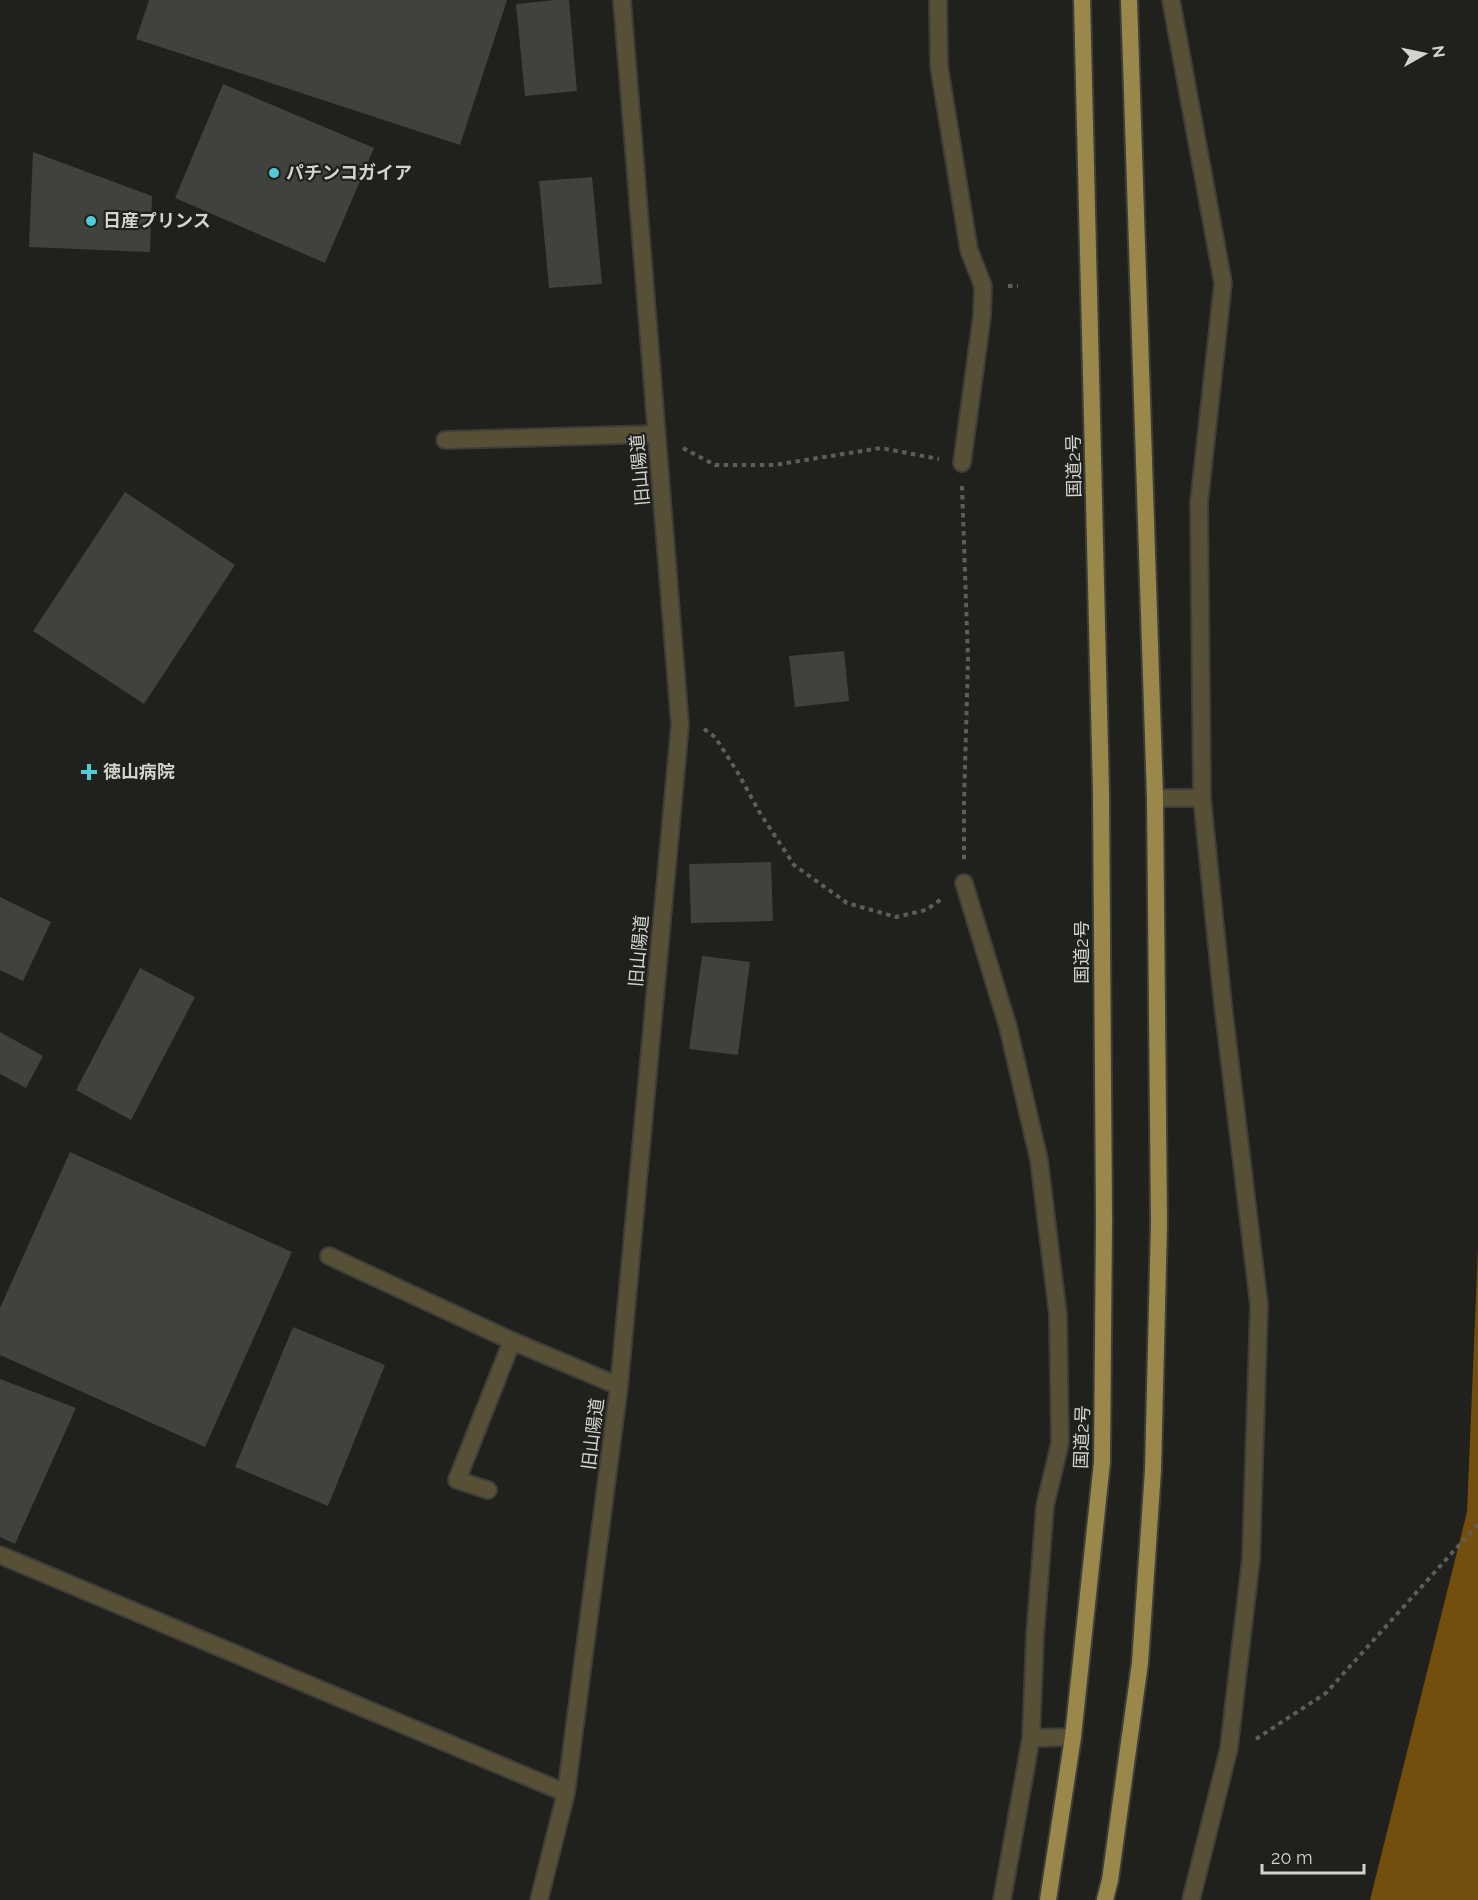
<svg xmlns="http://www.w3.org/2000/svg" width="1478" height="1900" viewBox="0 0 1478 1900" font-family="Raleway,'Noto Sans JP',sans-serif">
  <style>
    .forest { fill: #734e0c }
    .building { fill: #3f423d }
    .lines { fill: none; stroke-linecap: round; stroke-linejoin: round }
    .minor-casing { stroke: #3d3d39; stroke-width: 20 }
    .trunk-casing { stroke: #3d3d39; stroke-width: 20 }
    .path { stroke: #5d5d59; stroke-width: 4; stroke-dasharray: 4.5 4.5; stroke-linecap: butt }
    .minor { stroke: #575036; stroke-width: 16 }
    .trunk { stroke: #99884a; stroke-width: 16 }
    .poi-dot { fill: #52cbd9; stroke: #20201c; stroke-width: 2 }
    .labels { text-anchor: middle; stroke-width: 4.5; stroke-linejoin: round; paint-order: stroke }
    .poi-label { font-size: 18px; font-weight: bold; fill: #d3d3d0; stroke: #20201c; text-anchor: start }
    .street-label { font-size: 18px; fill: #d3d3d0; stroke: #20201c }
  </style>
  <rect width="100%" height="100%" fill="#20201c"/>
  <!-- forest -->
  <path class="forest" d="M1478,1247V1900H1370L1467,1512Z"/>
  <!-- building -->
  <path class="building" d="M149,0H507L460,145L136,39Z
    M555,0H569L577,91L525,96L516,4Z
    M223,84L374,148L325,263L175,198Z
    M33,152L152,196L150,252L29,247Z
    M592,177L602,284L549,288L539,181Z
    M125,492L235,565L144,704L33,631Z
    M844,651L849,701L795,707L789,656Z
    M771,862L773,921L691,923L689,864Z
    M0,897L51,922L23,981L0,970Z
    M702,956L750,962L738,1055L689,1049Z
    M140,968L195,997L131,1120L76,1090Z
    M0,1032L43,1056L26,1088L0,1074Z
    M70,1152L292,1252L205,1447L0,1355V1308Z
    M293,1327L385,1365L328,1506L235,1467Z
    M0,1379L76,1408L15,1544L0,1537Z"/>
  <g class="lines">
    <defs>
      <path id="minor" d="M938,0L939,66L969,250L983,286L982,316L962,463
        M1171,0L1223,283L1199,503L1202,798L1223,1005L1259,1305L1251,1559L1239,1661L1229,1748L1191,1900
        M445,440L656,434
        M1155,798H1202
        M964,883L1008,1027L1039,1160L1058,1315L1060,1443L1045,1506L1035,1636L1031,1738L1002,1900
        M329,1256L512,1341L619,1386
        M488,1490L457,1480L512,1341
        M0,1555L566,1793
        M1031,1738L1073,1737
        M539,1900L566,1793L619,1386L680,725L622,0"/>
      <path id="trunk" d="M1048,1900L1073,1737L1102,1462L1104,1219L1101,792L1082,0
        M1105,1900L1110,1880L1140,1663L1153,1470L1159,1224L1155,798L1129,0"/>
    </defs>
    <!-- minor casing -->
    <use href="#minor" class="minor-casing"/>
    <!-- trunk casing -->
    <use href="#trunk" class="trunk-casing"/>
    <!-- path -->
    <path class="path" d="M1008,286H1018
      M683,448L715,465H774L881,448L939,459
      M962,486L968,659L964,803V860
      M704,729L715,737L738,773L760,813L794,865L847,903L896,917L926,910L943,898
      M1256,1739L1326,1693L1478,1524"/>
    <!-- minor -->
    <use href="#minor" class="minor"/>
    <!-- trunk -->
    <use href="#trunk" class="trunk"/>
  </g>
  <!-- markers -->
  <g class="poi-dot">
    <circle cx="274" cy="173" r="6"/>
    <circle cx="91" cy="221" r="6"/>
    <path d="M86 763h6v6h6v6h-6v6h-6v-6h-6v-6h6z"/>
  </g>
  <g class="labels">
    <!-- poi labels -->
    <g class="poi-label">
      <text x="286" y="179">パチンコガイア</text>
      <text x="103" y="227">日産プリンス</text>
      <text x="103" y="778">徳山病院</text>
    </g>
    <!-- street labels -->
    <g class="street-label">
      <text transform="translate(1074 466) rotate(-91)" y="6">国道2号</text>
      <text transform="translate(640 470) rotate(-95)" y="6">旧山陽道</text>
      <text transform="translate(639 951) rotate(-85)" y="6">旧山陽道</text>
      <text transform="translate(1082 952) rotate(-90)" y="6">国道2号</text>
      <text transform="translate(593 1434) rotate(-83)" y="6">旧山陽道</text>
      <text transform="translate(1082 1437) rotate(-88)" y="6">国道2号</text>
    </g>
  </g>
  <!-- north arrow -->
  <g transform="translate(1424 54) rotate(81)" stroke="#20201c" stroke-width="4.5" paint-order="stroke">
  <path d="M0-4.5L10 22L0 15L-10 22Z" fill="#d3d3d0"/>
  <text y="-9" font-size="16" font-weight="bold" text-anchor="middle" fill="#d3d3d0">N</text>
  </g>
  <!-- scale -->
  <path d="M1262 1864v9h102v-9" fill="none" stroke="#d3d3d0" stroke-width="3"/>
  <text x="1271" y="1864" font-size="18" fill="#d3d3d0" stroke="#20201c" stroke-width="4.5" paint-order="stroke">20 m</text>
</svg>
